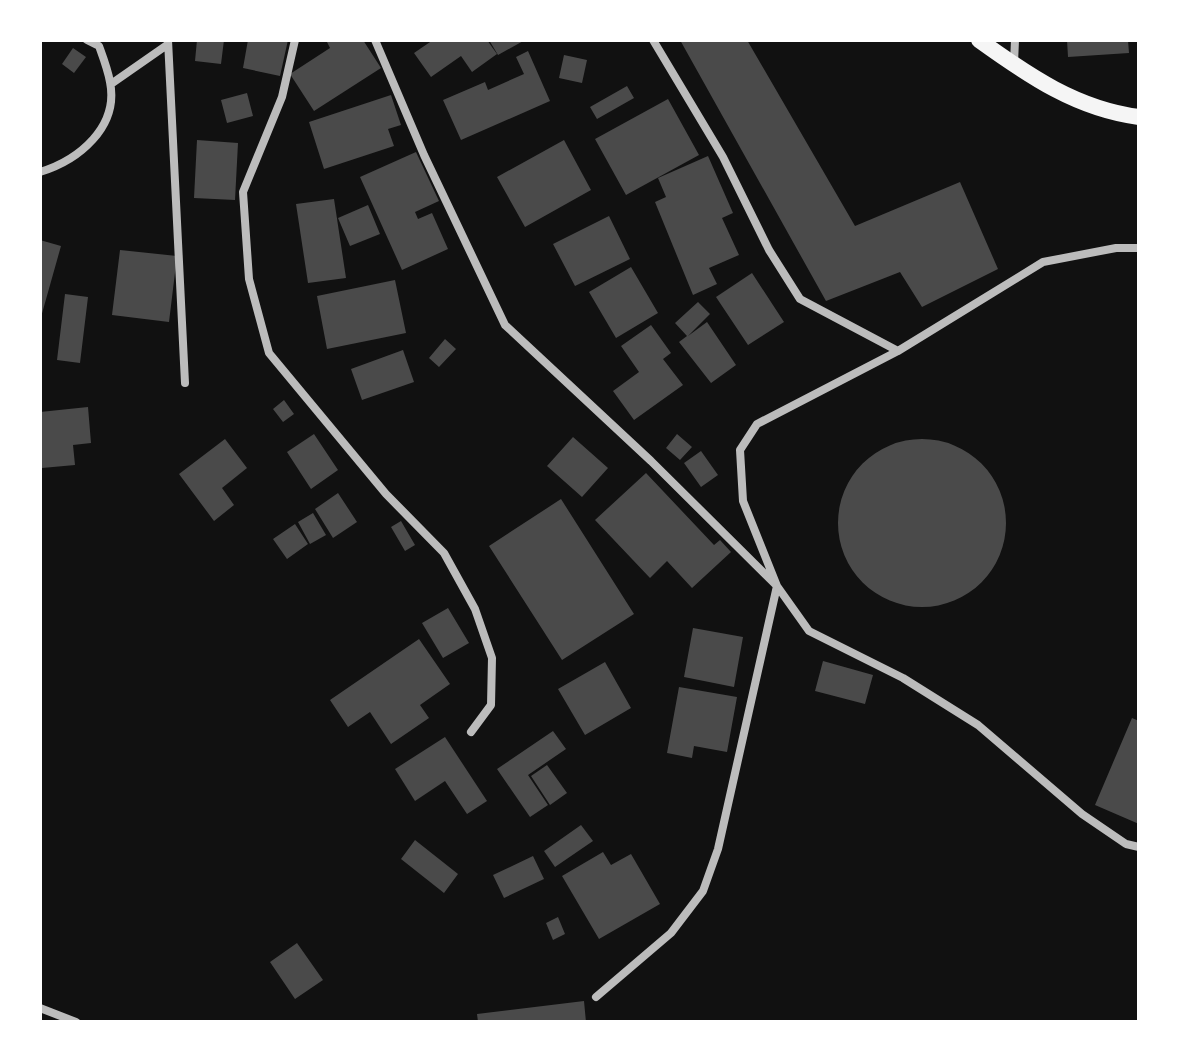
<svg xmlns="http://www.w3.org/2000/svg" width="1179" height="1062" viewBox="0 0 1179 1062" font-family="Quicksand,sans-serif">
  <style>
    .building { fill: #4a4a4a }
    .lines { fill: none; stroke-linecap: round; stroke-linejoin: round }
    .minor { stroke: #bcbcbc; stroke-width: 8 }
    .secondary { stroke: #f5f5f5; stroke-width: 16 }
  </style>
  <rect width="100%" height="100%" fill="#111"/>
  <!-- building -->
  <path class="building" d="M197,40H224L221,64L195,61Z
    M248,40H288L280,76L243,68Z
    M326,40H363L381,68L314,111L290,74L330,48Z
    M433,40H487L497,54L472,72L461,56L431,77L414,53Z
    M489,40H525L498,55Z
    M680,40H747L855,226L960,182L998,269L922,307L900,272L826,301Z
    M1067,40H1128L1129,53L1068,57Z
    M73,48L86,57L74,73L62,64Z
    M528,51L550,101L461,140L443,100L485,82L488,90L524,74L516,57Z
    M564,55L587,60L582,83L559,78Z
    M627,86L634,98L597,119L590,107Z
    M247,93L253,116L227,123L221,100Z
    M391,95L401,125L388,129L394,146L324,169L309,122Z
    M668,99L699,155L626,195L595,139Z
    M197,140L238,143L235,200L194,198Z
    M564,140L591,190L525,227L497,177Z
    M416,152L439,201L415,212L418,219L432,213L448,249L402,270L360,177Z
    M708,156L733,213L722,218L739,255L709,268L717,284L693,295L655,202L666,197L658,178Z
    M334,199L346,278L308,283L296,204Z
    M368,205L380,234L350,246L338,218Z
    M609,216L630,259L575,286L553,244Z
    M40,240L61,246L41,317L40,316Z
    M120,250L177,256L169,322L112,315Z
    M631,267L658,313L616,338L589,292Z
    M752,273L784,322L748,345L716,297Z
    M395,280L406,333L327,349L317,296Z
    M65,294L88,297L80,363L57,360Z
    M698,302L710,314L688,336L707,322L736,365L711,383L679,342L687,336L675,323Z
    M651,325L671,353L663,359L683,385L634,420L613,391L639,372L621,346Z
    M445,339L456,349L439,367L429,358Z
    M403,350L414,382L362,400L351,369Z
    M284,400L294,414L283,422L273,409Z
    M88,407L91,443L73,445L75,465L42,468L40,412Z
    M314,434L338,470L311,489L287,452Z
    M677,434L692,447L680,460L666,448Z
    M573,437L608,468L582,497L547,466Z
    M838 523a84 84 0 1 1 168 0a84 84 0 1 1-168 0Z
    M225,439L247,468L222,488L234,505L214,521L179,474Z
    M701,451L718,475L701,487L684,463Z
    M646,473L714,545L720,540L731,552L692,588L667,561L650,578L595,520Z
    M338,493L357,522L333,538L315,509Z
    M561,499L634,614L562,660L489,546Z
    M313,513L326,535L310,544L298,522Z
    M401,521L415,545L405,551L391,527Z
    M295,524L308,544L287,559L273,539Z
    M448,608L469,643L443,658L422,623Z
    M693,628L743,637L734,687L684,677Z
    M419,639L450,684L420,705L429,718L391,744L370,712L348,727L330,700Z
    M823,661L873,675L865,704L815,691Z
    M605,662L631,708L585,735L558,689Z
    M679,687L737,697L727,752L694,746L692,758L667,753Z
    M1132,718L1139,721V824L1095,805Z
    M553,731L566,749L528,775L548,805L530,817L497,769Z
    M445,737L487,801L467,814L445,781L415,801L395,769Z
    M547,765L567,793L550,805L531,776Z
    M581,825L593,841L555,867L544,851Z
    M415,840L458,874L444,893L401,859Z
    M603,852L611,865L631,854L660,904L599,939L562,876Z
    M533,856L544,879L504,898L493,875Z
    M558,917L565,934L553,940L546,923Z
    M297,943L323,980L295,999L270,962Z
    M584,1001L586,1022H478L477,1014Z"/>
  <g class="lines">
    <!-- minor -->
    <path class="minor" d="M168,40L185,383
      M295,40L282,97L243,192L249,279L269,353L386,494L444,553L475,609L492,658L491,705L471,732
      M375,40L424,155L505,325L651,461L777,586L809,631L903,678L978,725L1082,814L1126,844L1139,847
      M653,40L723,157L769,250L800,299L898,351L1043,262L1116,248H1139
      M1014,63L1015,40
      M111,84L167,45
      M40,172C79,160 119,127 110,82C108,70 103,57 99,46L87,40
      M596,997L671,933L703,891L718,849L777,586L743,501L740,450L757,424L898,351
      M40,1008L76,1022"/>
    <!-- secondary -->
    <path class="secondary" d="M979,40C1029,76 1077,109 1139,117"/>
  </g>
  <!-- border -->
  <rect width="1179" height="1062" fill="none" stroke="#ffffff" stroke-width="84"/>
</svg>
